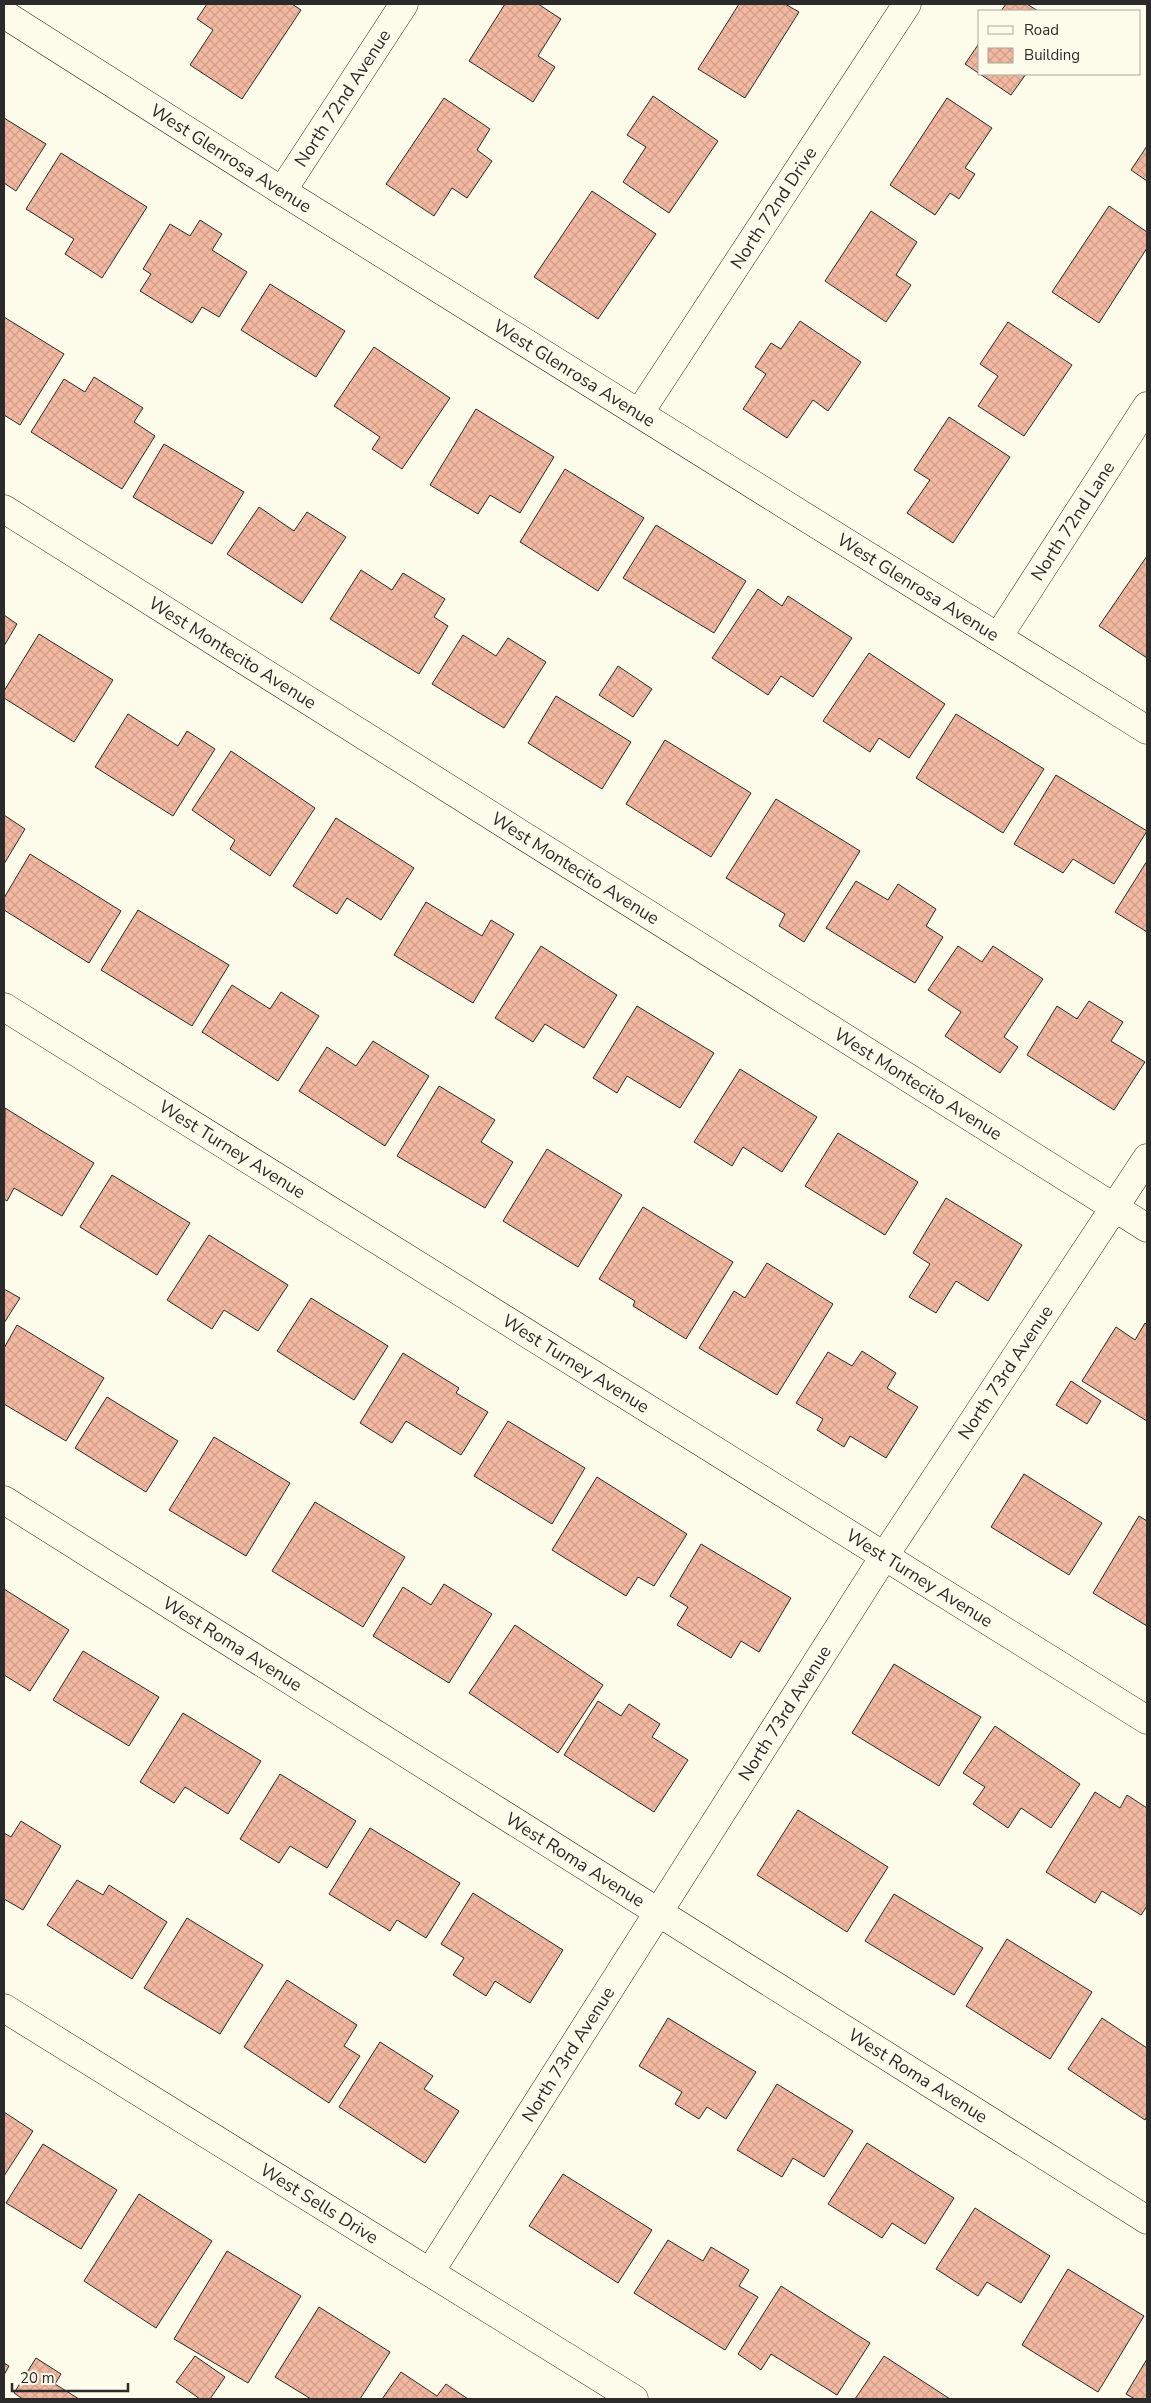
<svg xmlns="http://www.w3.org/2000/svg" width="1151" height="2403" viewBox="0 0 1151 2403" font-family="'Nunito Sans',sans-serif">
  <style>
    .building { fill: url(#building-cross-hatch); stroke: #2b2b2b }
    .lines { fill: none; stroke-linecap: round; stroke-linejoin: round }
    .street-casing { stroke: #2b2b2b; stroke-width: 29 }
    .street { stroke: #fdfbea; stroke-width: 28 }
    .labels { text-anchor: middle; stroke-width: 4; stroke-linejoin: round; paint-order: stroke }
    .street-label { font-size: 18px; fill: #2b2b2b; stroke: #fdfbea }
  </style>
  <defs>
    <pattern id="building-cross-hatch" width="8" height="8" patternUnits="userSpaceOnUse" patternTransform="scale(1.25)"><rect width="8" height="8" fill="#f2b8a0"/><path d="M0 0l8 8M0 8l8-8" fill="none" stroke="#d09e8a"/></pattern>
  </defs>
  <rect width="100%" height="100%" fill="#fdfbea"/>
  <!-- building -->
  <path class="building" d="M207,4H292L301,10L242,99L190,65L213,30L197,19Z
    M505,4H538L561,19L538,56L555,67L533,102L469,61Z
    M739,4H785L799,12L745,98L698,69Z
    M1006,4H1027L1038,11H1001Z
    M980,42V74H1026L1011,95L965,64Z
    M653,96L718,141L669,213L623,182L646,147L627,135Z
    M444,98L490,129L477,150L492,161L467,198L452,188L434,216L386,184Z
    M947,98L992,128L965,168L975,174L959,199L950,193L935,215L890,185Z
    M4,118L46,144L16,191L4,183Z
    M1147,146V181L1131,170Z
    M61,153L147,207L102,278L65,254L74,239L26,209Z
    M592,191L656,234L598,319L534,277Z
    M1109,206L1147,232V248L1099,323L1052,292Z
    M871,211L917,242L896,275L911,285L886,322L825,281Z
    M200,220L222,234L212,250L247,272L219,317L202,307L192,323L140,291L151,274L143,269L170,224L190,236Z
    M270,284L345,331L316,377L241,330Z
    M4,317L64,354L20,425L4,415Z
    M800,321L861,362L828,411L813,400L787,438L743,409L766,374L755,367L771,343L781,349Z
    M1008,322L1072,365L1024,436L978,406L998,376L980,364Z
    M374,347L450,398L402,469L372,449L380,437L334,406Z
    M94,377L143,408L134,422L155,436L122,489L31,432L64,379L85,392Z
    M476,409L554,457L520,513L490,495L478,514L430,485Z
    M949,417L1010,457L953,543L907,513L930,480L914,470Z
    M164,444L244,492L212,544L133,497Z
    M565,469L644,518L598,591L520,542Z
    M259,507L294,531L307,512L346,537L302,603L227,554Z
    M656,525L746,581L714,633L623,578Z
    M1147,556V658L1099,626Z
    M361,570L392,590L403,573L445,599L434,617L448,626L419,674L330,619Z
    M758,589L782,606L788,596L852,638L813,697L781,676L768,695L712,658Z
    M4,615L17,624L4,646Z
    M39,634L113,680L74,742L4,698V691Z
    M463,635L496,656L508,638L546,662L504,728L432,684Z
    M869,653L945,704L909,758L879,738L870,752L823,721Z
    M618,666L652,689L633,717L599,695Z
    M556,696L631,742L602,789L528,743Z
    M128,714L178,746L187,731L215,749L173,816L95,767Z
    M956,714L1044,769L1003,833L916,778Z
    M665,740L751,793L711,857L626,804Z
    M231,751L315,808L270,876L230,849L235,840L192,810Z
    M1056,775L1147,831L1114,884L1073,859L1063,873L1014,844Z
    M776,799L860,851L804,942L779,926L785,914L726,878Z
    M4,815L25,829L4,864Z
    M336,818L414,868L381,920L347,898L337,914L293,886Z
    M30,854L121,911L89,963L4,910V898Z
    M1147,861V932L1115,912Z
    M856,881L888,900L898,884L936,909L926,926L943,937L915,983L826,928Z
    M426,902L482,936L491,920L514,934L473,1003L394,955Z
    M138,910L229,965L192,1026L101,970Z
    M541,946L617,995L584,1048L545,1024L533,1042L495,1018Z
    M958,946L982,962L993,946L1043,979L1004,1037L1018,1047L1000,1073L945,1036L961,1012L928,990Z
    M232,985L270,1009L281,992L319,1016L278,1081L202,1032Z
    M1089,1001L1123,1022L1111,1041L1145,1062L1114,1110L1027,1055L1057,1006L1077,1019Z
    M637,1006L714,1053L680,1108L627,1076L617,1093L593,1078Z
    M373,1041L429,1076L385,1146L299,1091L327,1047L356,1066Z
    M740,1069L817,1117L782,1172L743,1147L732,1166L694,1142Z
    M439,1086L495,1120L481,1142L513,1162L485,1208L397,1156Z
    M5,1108L94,1163L62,1216L14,1188L7,1201L4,1199Z
    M838,1133L918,1182L885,1235L805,1186Z
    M547,1149L622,1195L578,1267L503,1221Z
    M112,1175L190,1223L157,1275L80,1227Z
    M946,1198L1022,1245L988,1301L956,1281L936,1313L909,1297L930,1264L913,1253Z
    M643,1207L733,1262L686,1339L633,1306L635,1301L599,1279Z
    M209,1235L288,1285L258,1331L224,1310L212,1329L167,1300Z
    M767,1263L833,1304L777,1395L699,1348L734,1291L745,1298Z
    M4,1289L20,1298L4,1323Z
    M311,1298L388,1346L354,1400L277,1351Z
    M1145,1323L1147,1325V1421L1082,1381L1116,1327L1135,1340Z
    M17,1325L104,1378L66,1441L4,1404V1348Z
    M862,1351L896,1373L887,1388L918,1407L886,1458L850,1436L844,1447L817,1430L823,1419L796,1403L828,1352L852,1366Z
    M403,1353L459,1388L456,1393L488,1412L461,1455L406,1421L392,1443L360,1423Z
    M1071,1381L1101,1401L1087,1424L1056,1405Z
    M107,1397L178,1441L146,1492L75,1448Z
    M508,1421L585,1468L552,1524L474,1476Z
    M214,1437L290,1483L246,1556L169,1510Z
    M1024,1474L1102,1523L1069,1575L991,1527Z
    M597,1477L687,1534L654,1586L638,1577L626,1596L552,1550Z
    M315,1502L405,1557L363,1627L272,1571Z
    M1139,1516L1147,1521V1626L1093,1593Z
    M701,1544L791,1598L759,1652L741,1641L731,1658L677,1625L688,1607L670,1596Z
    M444,1584L492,1614L449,1683L373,1636L403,1587L431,1605Z
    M4,1589L69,1630L30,1691L4,1675Z
    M515,1625L603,1685L558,1753L469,1693Z
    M83,1651L159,1697L129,1746L53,1700Z
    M894,1664L981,1717L939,1786L852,1733Z
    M598,1701L621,1716L629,1704L660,1724L652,1737L688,1760L654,1812L564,1755Z
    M183,1713L261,1761L228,1814L185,1787L174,1803L140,1782Z
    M995,1726L1080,1784L1051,1828L1021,1808L1008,1828L973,1804L985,1787L963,1773Z
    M280,1774L356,1821L327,1868L290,1846L279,1863L240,1839Z
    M1095,1792L1120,1808L1127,1795L1147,1808V1906L1141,1915L1102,1891L1095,1903L1046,1872Z
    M798,1810L888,1867L847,1932L757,1875Z
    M21,1821L61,1846L23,1910L4,1899V1833L11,1837Z
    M370,1828L460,1883L426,1938L397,1920L390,1931L329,1894Z
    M77,1880L103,1895L109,1885L167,1922L132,1979L47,1925Z
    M473,1893L563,1950L530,2003L495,1981L486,1996L453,1975L464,1958L441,1944Z
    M894,1894L983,1948L954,1995L865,1941Z
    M187,1918L263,1965L220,2034L144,1988Z
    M1007,1939L1092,1992L1050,2059L966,2006Z
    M287,1980L357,2025L344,2046L360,2056L329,2103L244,2047Z
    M668,2018L756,2072L726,2119L707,2107L699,2119L675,2104L682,2092L639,2066Z
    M1102,2018L1147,2048V2116L1145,2120L1068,2069Z
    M380,2042L433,2076L424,2089L459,2111L425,2163L339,2107Z
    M777,2084L853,2131L824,2177L793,2158L782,2177L737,2150Z
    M4,2112L33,2131L4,2176Z
    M867,2143L954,2198L925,2244L892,2223L882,2238L828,2204Z
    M43,2144L117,2190L81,2249L6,2203Z
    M563,2174L652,2230L618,2283L529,2226Z
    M139,2194L212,2241L156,2328L84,2281Z
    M975,2208L1050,2256L1021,2303L987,2282L978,2296L936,2269Z
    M668,2240L703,2261L711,2247L749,2270L739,2286L758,2297L725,2350L634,2293Z
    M227,2251L301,2296L248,2383L174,2339Z
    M1068,2269L1144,2316L1098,2392L1022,2345Z
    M781,2286L870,2343L837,2395L771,2354L761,2370L738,2354Z
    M319,2307L390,2352L360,2399H311L275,2377Z
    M195,2356L225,2377L210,2399H200L176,2382Z
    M884,2356L950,2399H855Z
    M36,2358L61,2374L55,2384L79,2399H23L14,2393Z
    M1147,2359V2399H1135L1126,2394Z
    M4,2363L9,2366L4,2375Z
    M401,2372L437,2396L446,2384L468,2399H382Z"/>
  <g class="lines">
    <defs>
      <g id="street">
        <path id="s1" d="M4,14L282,191L1147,730"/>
        <path id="s2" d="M282,191L404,4"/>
        <path id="s3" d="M640,412L907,4"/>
        <path id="s4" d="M4,509L1147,1228"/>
        <path id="s5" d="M998,637L1147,406"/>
        <path id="s6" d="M4,1007L1147,1720"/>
        <path id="s7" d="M4,1500L1147,2220"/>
        <path id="s8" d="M4,2008L634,2399"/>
        <path id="s9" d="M430,2272L885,1555L1147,1158"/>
      </g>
    </defs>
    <!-- street casing -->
    <use href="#street" class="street-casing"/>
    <!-- street -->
    <use href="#street" class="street"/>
  </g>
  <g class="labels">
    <!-- street labels -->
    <g class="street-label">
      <text dy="6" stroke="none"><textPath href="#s2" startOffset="111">North 72nd Avenue</textPath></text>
      <text dy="6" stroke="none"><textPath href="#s1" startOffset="269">West Glenrosa Avenue</textPath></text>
      <text dy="6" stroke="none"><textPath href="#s3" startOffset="244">North 72nd Drive</textPath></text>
      <text dy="6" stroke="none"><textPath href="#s1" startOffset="674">West Glenrosa Avenue</textPath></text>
      <text dy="6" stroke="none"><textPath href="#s5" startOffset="138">North 72nd Lane</textPath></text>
      <text dy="6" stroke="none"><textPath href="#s1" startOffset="1079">West Glenrosa Avenue</textPath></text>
      <text dy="6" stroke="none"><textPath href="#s4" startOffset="270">West Montecito Avenue</textPath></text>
      <text dy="6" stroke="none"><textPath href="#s4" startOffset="675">West Montecito Avenue</textPath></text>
      <text dy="6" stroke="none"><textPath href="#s4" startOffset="1080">West Montecito Avenue</textPath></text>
      <text dy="6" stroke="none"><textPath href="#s6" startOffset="269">West Turney Avenue</textPath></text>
      <text dy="6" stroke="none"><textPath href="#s6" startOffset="674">West Turney Avenue</textPath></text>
      <text dy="6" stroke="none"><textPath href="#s9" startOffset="1068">North 73rd Avenue</textPath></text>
      <text dy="6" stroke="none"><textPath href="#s6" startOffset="1079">West Turney Avenue</textPath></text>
      <text dy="6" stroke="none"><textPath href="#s7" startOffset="270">West Roma Avenue</textPath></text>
      <text dy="6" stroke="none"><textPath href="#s9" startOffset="662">North 73rd Avenue</textPath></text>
      <text dy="6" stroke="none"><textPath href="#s7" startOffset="675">West Roma Avenue</textPath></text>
      <text dy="6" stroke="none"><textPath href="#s9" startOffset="258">North 73rd Avenue</textPath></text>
      <text dy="6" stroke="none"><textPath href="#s7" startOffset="1080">West Roma Avenue</textPath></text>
      <text dy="6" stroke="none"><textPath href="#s8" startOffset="371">West Sells Drive</textPath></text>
    </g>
  </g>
  <!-- border -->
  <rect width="1151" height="2403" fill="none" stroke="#2b2b2b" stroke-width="10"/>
  <!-- legend -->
  <rect x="978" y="10" width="162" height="65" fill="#fdfbea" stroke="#a9a89e"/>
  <rect x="988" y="26" width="25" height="8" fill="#fdfbea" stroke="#a9a89e"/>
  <text x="1024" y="35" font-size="15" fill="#2b2b2b">Road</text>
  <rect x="988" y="48" width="25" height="15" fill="url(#building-cross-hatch)" stroke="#a9a89e"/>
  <text x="1024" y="60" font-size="15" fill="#2b2b2b">Building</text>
  <!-- scale -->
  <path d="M12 2383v8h116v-8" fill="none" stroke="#2b2b2b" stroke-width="2.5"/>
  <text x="20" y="2383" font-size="15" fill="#2b2b2b" stroke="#fdfbea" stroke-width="4" paint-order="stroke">20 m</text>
</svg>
